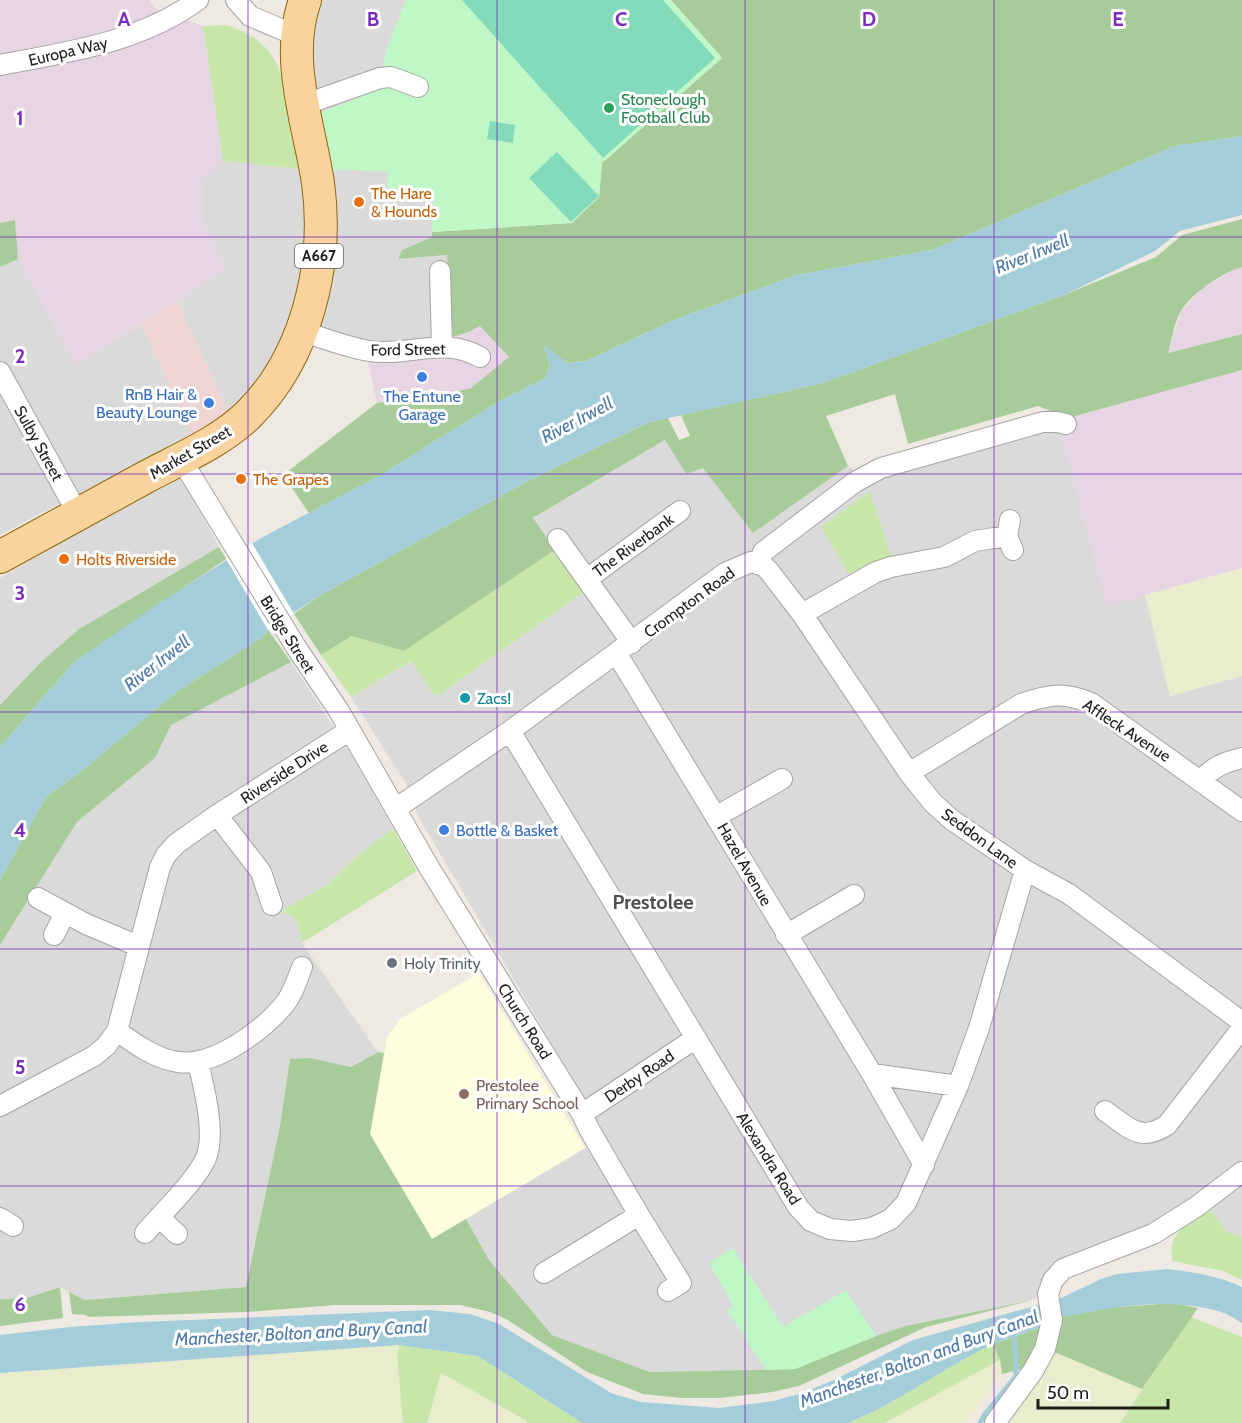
<svg xmlns="http://www.w3.org/2000/svg" width="1242" height="1423" viewBox="0 0 1242 1423" font-family="Cabin,sans-serif">
  <style>
    .residential { fill: #dbdada }
    .commercial { fill: #eed4d2 }
    .industrial { fill: #e7d5e3 }
    .education { fill: #fdfedc }
    .farmland { fill: #eaecce }
    .grass { fill: #c7e7aa }
    .forest { fill: #a7cc99 }
    .park { fill: #c0f7c6 }
    .pitch { fill: #83dbbb }
    .water { fill: #a4cdda }
    .pier { fill: #fff }
    .lines { fill: none; stroke-linecap: round; stroke-linejoin: round }
    .stream { stroke: #a4cdda; stroke-width: 5 }
    .minor-casing { stroke: #a4a4a4; stroke-width: 22 }
    .primary-casing { stroke: #916505; stroke-width: 34 }
    .minor { stroke: #fff; stroke-width: 20 }
    .primary { stroke: #f9d39d; stroke-width: 32 }
    .grid { fill: none; stroke: #7b2cbf; stroke-width: 1.5; stroke-opacity: 0.55 }
    .leisure-dot { fill: #2e9e5b; stroke: #fff; stroke-width: 2 }
    .food-dot { fill: #e8710a; stroke: #fff; stroke-width: 2 }
    .shop-dot { fill: #3f7fe0; stroke: #fff; stroke-width: 2 }
    .culture-dot { fill: #0f9aa8; stroke: #fff; stroke-width: 2 }
    .worship-dot { fill: #6b7280; stroke: #fff; stroke-width: 2 }
    .education-dot { fill: #8d6e63; stroke: #fff; stroke-width: 2 }
    .labels { text-anchor: middle; stroke-width: 6; stroke-linejoin: round; paint-order: stroke }
    .shield { fill: #fff; stroke: #616161; stroke-width: 1.5 }
    .shield-label { font-size: 15px; font-weight: bold; fill: #1d1d1d }
    .street-label { font-size: 16px; fill: #1d1d1d; stroke: #fff }
    .leisure-label { font-size: 16px; fill: #27864d; stroke: #fff; text-anchor: start }
    .food-label { font-size: 16px; fill: #c56008; stroke: #fff; text-anchor: start }
    .shop-label { font-size: 16px; fill: #366cbe; stroke: #fff; text-anchor: end }
    .culture-label { font-size: 16px; fill: #0d838f; stroke: #fff; text-anchor: start }
    .worship-label { font-size: 16px; fill: #5b616d; stroke: #fff; text-anchor: start }
    .education-label { font-size: 16px; fill: #785e54; stroke: #fff; text-anchor: start }
    .water-label { font-size: 18px; font-style: italic; fill: #4d79a9; stroke: #fff }
    .quarter-label { font-size: 20px; font-weight: bold; fill: #505050; stroke: #fff }
    .grid-label { font-size: 20px; text-anchor: middle; font-weight: bold; fill: #7b2cbf; stroke: #fff; stroke-width: 6; stroke-linejoin: round; paint-order: stroke }
  </style>
  <rect width="100%" height="100%" fill="#eeeae3"/>
  <!-- residential -->
  <path class="residential" d="M311,0H406L387,48L378,90L312,116Z
    M223,161L299,169L388,171L389,193L434,198L432,237L402,250L399,259L447,255L453,337L395,342L380,341L337,335L294,319L264,371L241,402L229,414L177,301L225,268L203,223L202,180Z
    M18,259L76,364L141,324L192,434L0,535V267Z
    M1049,427L1062,434L1107,605L1145,595L1170,696L1242,676V1238L1226,1231L1211,1210L1175,1212L1146,1230L1063,1264L1042,1296L1029,1301L905,1326L876,1336L795,1369L650,1372L552,1335L489,1260L466,1219L606,1136L418,816L406,784L351,697L412,661L436,697L584,592L532,519L666,440L686,474L703,468L753,533L848,466L870,482Z
    M180,474L219,547L79,629L40,663L0,705V578Z
    M291,662L351,754L393,828L357,856L328,884L284,909L285,913L292,916L299,927L302,943L378,1052L351,1067L310,1058L290,1059L280,1126L247,1287L85,1300L60,1287L27,1298L0,1299V945L77,822L155,758L171,725Z"/>
  <!-- commercial -->
  <path class="commercial" d="M177,301L229,414L223,419L192,434L141,324Z"/>
  <!-- industrial -->
  <path class="industrial" d="M0,0H150L154,8L203,26L223,161L202,180L203,223L225,268L177,301L76,364L18,259L15,220L0,223Z
    M1242,267V334L1168,353L1181,311L1202,289L1234,269Z
    M480,325L509,357L471,388L446,394L377,403L363,339L395,342L453,337L468,332Z
    M1242,370V568L1107,606L1062,434L1068,418Z"/>
  <!-- education -->
  <path class="education" d="M479,973L585,1148L432,1239L370,1134L387,1038L400,1019Z"/>
  <!-- farmland -->
  <path class="farmland" d="M1242,568V676L1170,696L1145,595Z
    M399,1345L397,1355L403,1423H0V1373Z
    M1052,1351L1142,1389L1120,1423H1004Z
    M1000,1360L1002,1374L967,1423H884Z
    M441,1373L527,1421V1423H427Z"/>
  <!-- grass -->
  <path class="grass" d="M227,25C273,41 281,64 289,109C292,129 296,149 299,169L223,161L203,26Z
    M870,491L892,558L851,577L821,527Z
    M555,550L584,592L436,697L411,661L351,697L321,655L352,636L404,651Z
    M393,828L417,871L302,943C300,930 298,918 285,913L284,909L328,884L357,856Z
    M1211,1210L1226,1231L1242,1238V1280L1223,1271L1172,1261C1168,1229 1188,1225 1211,1210Z
    M1191,1317L1242,1337V1423H1120Z
    M993,1344L1000,1360L884,1423H848C899,1403 943,1367 993,1344Z
    M399,1345L478,1356L582,1423H527V1421L441,1373L427,1423H403L397,1355Z"/>
  <!-- forest -->
  <path class="forest" d="M671,0H1242V136L1175,146L932,250L797,275L674,320L586,361L567,363L544,346L550,366L545,378L498,402L379,476L309,513L283,475L377,403L446,394L471,388L509,357L480,326L468,332L453,337L447,255L398,259L402,250L432,237V232L572,223L599,197L602,163L722,58Z
    M1242,219V267C1223,272 1191,294 1181,311C1174,323 1172,340 1168,353L1242,334V370L1068,418L1038,406L908,444L895,394L826,416L848,466L753,533L703,468L686,474L665,440L533,518L555,550L404,651L352,636L321,655L294,614L322,594L526,482L647,423L668,418L679,440L690,436L681,415L823,383L1064,295L1156,257L1182,235Z
    M15,220L18,259L0,267V223Z
    M219,547L226,559L74,662L0,747V705L40,663L79,629Z
    M268,630L291,662L171,725L155,758L77,822L0,945V880L46,797L84,769L179,690L260,639Z
    M378,1052L384,1053L370,1134L432,1239L466,1219L489,1260L552,1335L650,1372L795,1369L876,1336L905,1326L1029,1301L926,1327L799,1386L772,1392L719,1398H682L643,1394L587,1372L506,1319L490,1312L460,1305H335L247,1312L89,1317L85,1315L72,1314L69,1292L85,1300L246,1287L280,1126L290,1059L310,1058L351,1067Z
    M60,1287L63,1318L0,1326V1299L27,1298Z
    M1173,1303L1198,1308L1142,1389L1052,1351L1059,1334L1058,1318L1106,1308Z
    M1044,1326L1045,1331L1026,1368L1002,1374L1000,1360L993,1344Z"/>
  <!-- park -->
  <path class="park" d="M406,0H671L722,58L602,163L599,197L571,223L432,232L434,198L388,193L387,171L323,169L312,116L378,90L387,48Z
    M733,1248L783,1327L846,1290L876,1336L795,1369L766,1370L727,1310L733,1305L709,1263Z"/>
  <!-- pitch -->
  <path class="pitch" d="M462,0H663L715,58L603,158Z
    M490,121L515,125L513,143L487,139Z
    M557,152L599,196L571,222L529,178Z"/>
  <!-- water -->
  <path class="water" d="M1242,136V215L1180,231L1155,251L1064,295L823,383L647,423L526,482L322,594L268,630L260,639L179,690L84,769L46,797L0,880V747L74,662L158,604L261,538L379,476L498,402L545,378L550,366L544,345L567,363L586,361L674,320L797,275L932,250L1175,146Z
    M1168,1269C1194,1272 1218,1276 1242,1287V1323C1235,1319 1228,1314 1221,1312C1169,1296 1111,1307 1058,1318L1055,1301L1101,1279L1117,1274Z
    M1045,1303L1044,1326C1024,1333 1002,1339 983,1349C937,1372 896,1404 848,1423H582L478,1356L399,1345L0,1373V1335L70,1327L140,1322L429,1310L470,1314L499,1324L611,1393L641,1402L719,1408L773,1401L802,1393L834,1380L913,1340Z"/>
  <!-- pier -->
  <path class="pier" d="M252,543L294,614L268,630L226,559Z"/>
  <g class="lines">
    <!-- stream -->
    <path class="stream" d="M980,1423L985,1414L1016,1376L1015,1344L1013,1330"/>
    <defs>
      <path id="minor" d="M236,0L250,16L297,36
        M0,65C69,52 141,42 198,0
        M303,105L380,78L391,77L418,87
        M440,271L442,347
        M301,331C323,338 346,347 369,351C408,357 443,336 480,357
        M0,372L78,514
        M181,459L296,647L339,711L430,869L582,1114L589,1129L639,1215L681,1283L668,1291
        M1010,520L1007,536L1013,550
        M558,539L632,643
        M759,564L763,552L855,482L881,468L1043,422H1057L1066,424
        M587,579L680,511
        M802,614L876,572L891,567L944,557L975,541L1007,536
        M617,654L872,1074L924,1165
        M510,731L798,1207L811,1221L830,1229L852,1231L872,1228L891,1219L906,1203L958,1086L979,1028L1025,870
        M909,773L1021,704C1049,694 1064,692 1091,703L1242,811
        M1201,781C1212,767 1225,762 1242,758
        M395,809L510,731L725,573L751,562L764,566L769,571L802,614L909,773L933,803L952,820L1025,870L1069,894L1242,1022
        M217,815L261,872L272,905
        M717,816L782,779
        M38,898L86,924L138,946
        M54,935L65,913
        M786,935L854,895
        M117,1031C135,1044 156,1059 178,1062C214,1067 262,1031 284,1005C293,994 297,980 302,967
        M872,1074L958,1086
        M0,1106L94,1056L106,1046L117,1031L160,867L166,855L176,844L217,815L350,730
        M1105,1111C1128,1127 1140,1143 1167,1125L1242,1028
        M582,1114L696,1038
        M159,1217L177,1234
        M0,1218L13,1226
        M145,1233C162,1213 196,1181 206,1158C216,1133 204,1088 198,1062
        M544,1273L639,1215
        M995,1423L1033,1371L1045,1349L1052,1320L1048,1294L1053,1280L1063,1269L1153,1234L1196,1207L1242,1172"/>
      <path id="primary" d="M0,557C48,531 96,504 144,478C179,459 219,443 248,415C307,357 329,263 318,183C309,123 284,60 305,0"/>
    </defs>
    <!-- minor casing -->
    <use href="#minor" class="minor-casing"/>
    <!-- primary casing -->
    <use href="#primary" class="primary-casing"/>
    <!-- minor -->
    <use href="#minor" class="minor"/>
    <!-- primary -->
    <use href="#primary" class="primary"/>
  </g>
  <!-- grid -->
  <path class="grid" d="M248,0V1423M497,0V1423M745,0V1423M994,0V1423M0,237H1242M0,474H1242M0,712H1242M0,949H1242M0,1186H1242"/>
  <!-- markers -->
  <circle class="leisure-dot" cx="609" cy="108" r="6"/>
  <g class="food-dot">
    <circle cx="359" cy="202" r="6"/>
    <circle cx="241" cy="479" r="6"/>
    <circle cx="64" cy="559" r="6"/>
  </g>
  <g class="shop-dot">
    <circle cx="422" cy="377" r="6"/>
    <circle cx="209" cy="403" r="6"/>
    <circle cx="444" cy="830" r="6"/>
  </g>
  <circle class="culture-dot" cx="465" cy="698" r="6"/>
  <circle class="worship-dot" cx="392" cy="963" r="6"/>
  <circle class="education-dot" cx="464" cy="1094" r="6"/>
  <g class="labels">
    <!-- shield labels -->
    <rect class="shield" x="295" y="244" width="48" height="24" rx="4.5"/>
    <g class="shield-label">
      <text x="319" y="261">A667</text>
    </g>
    <!-- street labels -->
    <g class="street-label">
      <text transform="translate(68 51) rotate(-13)" y="6">Europa Way</text>
      <text transform="translate(408 349) rotate(-1)" y="6">Ford Street</text>
      <text transform="translate(39 443) rotate(61)" y="6">Sulby Street</text>
      <text transform="translate(190 452) rotate(-30)" y="6">Market Street</text>
      <text transform="translate(633 545) rotate(-36)" y="6">The Riverbank</text>
      <text transform="translate(689 602) rotate(-36)" y="6">Crompton Road</text>
      <text transform="translate(288 634) rotate(58)" y="6">Bridge Street</text>
      <text transform="translate(1127 730) rotate(33)" y="6">Affleck Avenue</text>
      <text transform="translate(284 772) rotate(-33)" y="6">Riverside Drive</text>
      <text transform="translate(980 838) rotate(36)" y="6">Seddon Lane</text>
      <text transform="translate(745 864) rotate(60)" y="6">Hazel Avenue</text>
      <text transform="translate(525 1021) rotate(58)" y="6">Church Road</text>
      <text transform="translate(639 1076) rotate(-34)" y="6">Derby Road</text>
      <text transform="translate(769 1158) rotate(58)" y="6">Alexandra Road</text>
    </g>
    <!-- leisure labels -->
    <g class="leisure-label">
      <text x="621" y="105">Stoneclough<tspan x="621" dy="18">Football Club</tspan></text>
    </g>
    <!-- food labels -->
    <g class="food-label">
      <text x="371" y="199">The Hare<tspan x="371" dy="18">&amp; Hounds</tspan></text>
      <text x="253" y="485">The Grapes</text>
      <text x="76" y="565">Holts Riverside</text>
    </g>
    <!-- shop labels -->
    <g class="shop-label">
      <text x="197" y="400">RnB Hair &amp;<tspan x="197" dy="18">Beauty Lounge</tspan></text>
      <text x="422" y="402" text-anchor="middle">The Entune<tspan x="422" dy="18">Garage</tspan></text>
      <text x="456" y="836" text-anchor="start">Bottle &amp; Basket</text>
    </g>
    <!-- culture labels -->
    <g class="culture-label">
      <text x="477" y="704">Zacs!</text>
    </g>
    <!-- worship labels -->
    <g class="worship-label">
      <text x="404" y="969">Holy Trinity</text>
    </g>
    <!-- education labels -->
    <g class="education-label">
      <text x="476" y="1091">Prestolee<tspan x="476" dy="18">Primary School</tspan></text>
    </g>
    <!-- water labels -->
    <g class="water-label">
      <text transform="translate(1032 254) rotate(-22)" y="6">River Irwell</text>
      <text transform="translate(577 420) rotate(-28)" y="6">River Irwell</text>
      <text transform="translate(157 663) rotate(-38)" y="6">River Irwell</text>
      <text transform="translate(301 1333) rotate(-3)" y="6">Manchester, Bolton and Bury Canal</text>
      <text transform="translate(919 1359) rotate(-20)" y="6">Manchester, Bolton and Bury Canal</text>
    </g>
    <!-- quarter labels -->
    <g class="quarter-label">
      <text x="653" y="909">Prestolee</text>
    </g>
  </g>
  <g class="grid-label">
    <text x="124" y="26">A</text>
    <text x="373" y="26">B</text>
    <text x="621" y="26">C</text>
    <text x="869" y="26">D</text>
    <text x="1118" y="26">E</text>
    <text x="20" y="125">1</text>
    <text x="20" y="363">2</text>
    <text x="20" y="600">3</text>
    <text x="20" y="837">4</text>
    <text x="20" y="1074">5</text>
    <text x="20" y="1311">6</text>
  </g>
  <!-- scale -->
  <path d="M1038 1399v9h130v-9" fill="none" stroke="#1d1d1d" stroke-width="3"/>
  <text x="1047" y="1399" font-size="18" fill="#1d1d1d" stroke="#ffffff" stroke-width="4.5" paint-order="stroke">50 m</text>
</svg>
